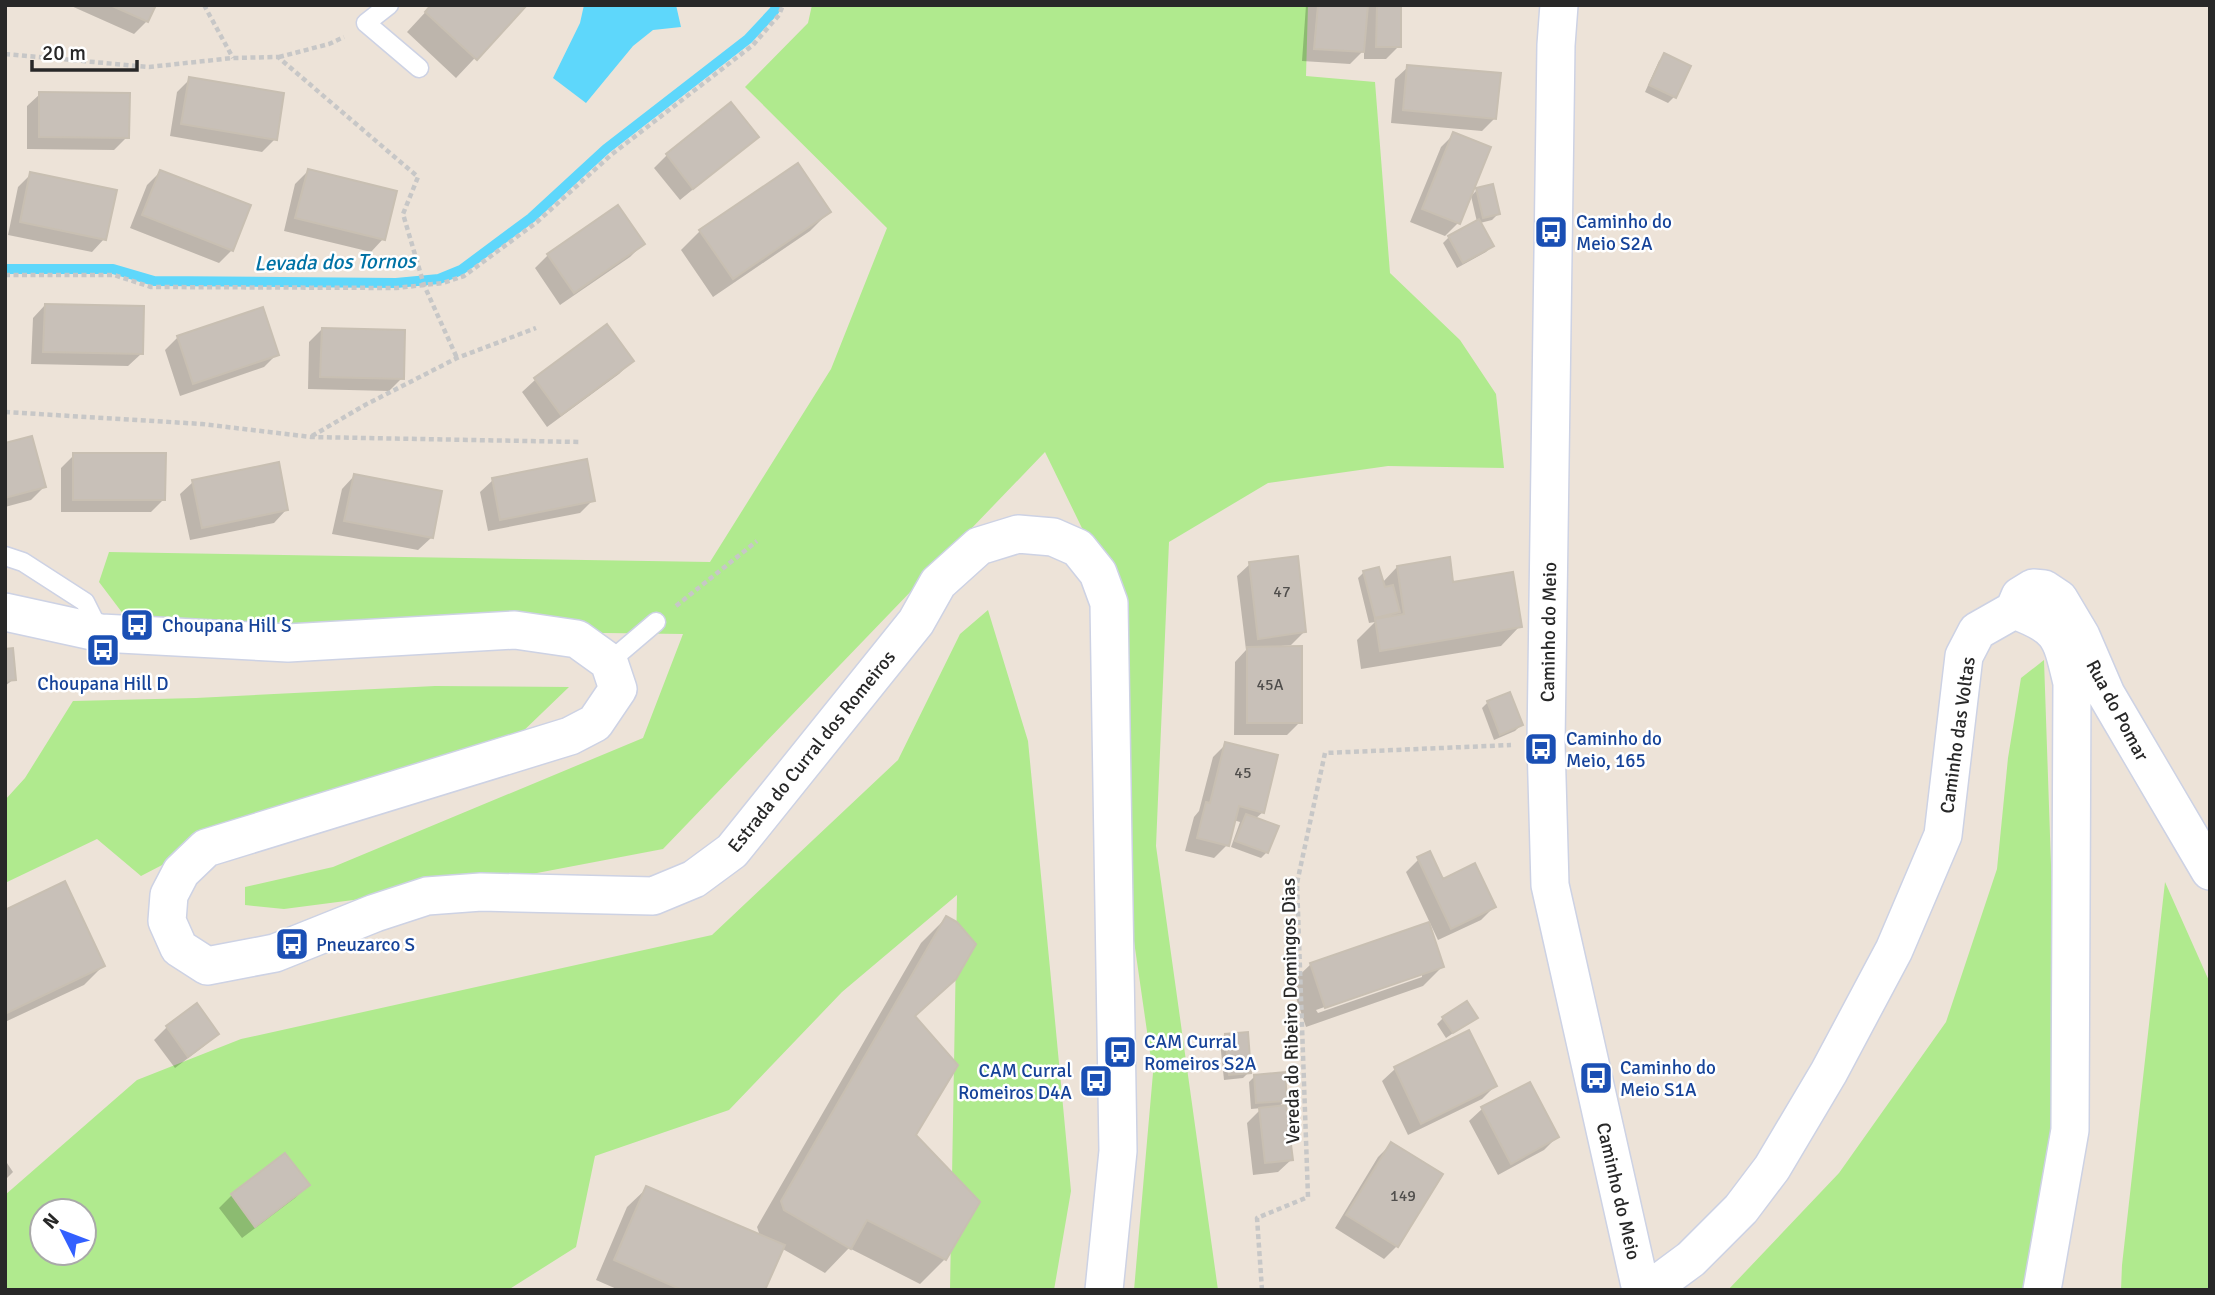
<svg xmlns="http://www.w3.org/2000/svg" width="2215" height="1295" viewBox="0 0 2215 1295" font-family="Signika,sans-serif">
  <style>
    .green { fill: #b0ea8e; fill-rule: evenodd }
    .water { fill: #5ed7fb }
    .shadow { fill: #0003; fill-rule: evenodd }
    .lines { fill: none; stroke-linecap: round; stroke-linejoin: round }
    .stream { stroke: #5ed7fb; stroke-width: 10 }
    .building { fill: #c8c0b8; stroke: #c8bfb2; stroke-width: 2 }
    .service-casing { stroke: #cdd2e4; stroke-width: 21 }
    .minor-casing { stroke: #cdd2e4; stroke-width: 40 }
    .path { stroke: #c7c7c7; stroke-width: 4.5; stroke-dasharray: 5 3.5; stroke-linecap: butt }
    .service { stroke: #fff; stroke-width: 18 }
    .minor { stroke: #fff; stroke-width: 37 }
    .labels { text-anchor: middle; stroke-width: 5; stroke-linejoin: round; paint-order: stroke }
    .number-label { font-size: 16px; fill: #504e4c }
    .transit-label { font-size: 19px; fill: #164399; stroke: #fff; text-anchor: start }
    .street-label { font-size: 19px; fill: #282828; stroke: #fff }
    .water-label { font-size: 21px; font-style: italic; fill: #0072a5; stroke: #fff }
  </style>
  <rect width="100%" height="100%" fill="#ede3d8"/>
  <!-- green -->
  <path class="green" d="M812,5H1308L1306,76L1375,82L1390,273L1460,340L1496,394L1504,468L1388,466L1268,483L1169,542L1156,846L1218,1290H1134L1153,1073L1115,809L1097,559L1045,452L663,849L484,883L284,909L245,905V887L333,867L643,738L683,634L133,627L99,582L109,552L710,562L831,369L887,228L745,87L808,23Z
    M988,610L1028,741L1054,1010L1071,1191L1054,1290H950L957,895L842,992L729,1110L595,1156L576,1247L508,1290H5V1195L137,1080L241,1039L712,935L898,760L960,634ZM42,1211H84V1253H42Z
    M2044,660L2060,1128L2028,1290H1728L1839,1173L1946,1022L1997,869L2008,758L2021,678Z
    M435,686L569,687L516,738L274,807L141,876L97,839L5,883V800L25,778L73,701L196,698Z
    M2165,882L2210,983V1290H2121L2122,1265Z"/>
  <!-- water -->
  <path class="water" d="M584,5H676L681,27L653,30L633,46L586,103L553,78L580,23Z"/>
  <!-- shadow -->
  <path class="shadow" d="M69,5H154L147,21L134,34Z
    M432,5H525L456,78L407,32Z
    M1306,5H1399V46L1386,59H1364V50L1350,64L1302,61Z
    M1665,55L1674,97L1668,103L1645,92L1659,61Z
    M1408,67L1495,118L1482,131L1391,123L1395,79Z
    M190,79L275,139L262,152L170,136L177,92Z
    M40,94L127,137L114,150L27,149V106Z
    M1454,134L1458,223L1445,236L1410,222L1441,147Z
    M757,137L680,200L654,168L667,155Z
    M308,171L383,239L371,252L284,231L295,184Z
    M160,172L232,250L219,263L130,228L147,185Z
    M31,174L104,239L92,252L8,235L18,187Z
    M1477,190L1498,214L1492,220L1480,223L1492,246L1486,252L1457,268L1443,243L1449,237L1477,222L1471,196Z
    M618,207L643,244L630,257L560,305L535,268L548,255Z
    M829,212L810,231L713,297L681,250L700,231Z
    M45,305L141,354L128,366L31,364L33,318Z
    M607,327L632,361L619,374L547,427L522,392L535,380Z
    M322,329L402,378L389,391L308,389L309,342Z
    M178,337L277,354L264,367L180,396L165,350Z
    M5,445L44,487L31,500L5,507Z
    M74,455L164,499L151,512H61V468Z
    M354,476L431,538L418,550L332,534L342,489Z
    M493,480L593,500L580,513L488,531L480,492Z
    M193,482L286,510L274,523L190,540L180,494Z
    M1250,564L1304,632L1291,645L1281,646L1300,722L1287,735H1234L1235,662L1246,650L1237,576Z
    M1397,567L1452,584L1520,626L1501,646L1361,669L1357,640L1375,622L1369,623L1358,578L1364,572L1382,583Z
    M5,651L14,679L5,686Z
    M1488,702L1521,725L1515,731L1494,740L1482,708Z
    M1226,744L1263,812L1255,819L1267,852L1261,858L1231,847L1240,822L1233,820L1227,845L1214,858L1185,851L1194,817L1199,811L1213,757Z
    M1419,859L1442,881L1494,907L1481,920L1438,940L1406,872Z
    M5,912L103,966L84,985L5,1022Z
    M946,918L913,1017L914,1135L978,1202L945,1259L920,1284L849,1248L825,1273L781,1248L763,1290H619L596,1280L627,1207L647,1188L760,1236L757,1227L903,974L921,943Z
    M1311,964L1442,967L1423,986L1306,1027L1291,983ZM1422,973V977L1318,1013L1316,1010Z
    M1443,1018H1475L1446,1038L1437,1024Z
    M167,1027L217,1034L204,1046L175,1068L154,1040Z
    M1469,1032L1495,1086L1482,1099L1408,1135L1382,1081L1395,1069Z
    M1226,1036L1249,1072L1243,1078L1224,1080L1220,1042Z
    M1255,1076L1285,1100L1278,1108L1291,1160L1278,1172L1253,1175L1247,1123L1262,1108L1251,1109L1249,1082Z
    M1482,1109L1557,1137L1544,1150L1498,1175L1469,1121Z
    M1391,1144L1397,1246L1384,1259L1335,1228L1378,1157Z
    M285,1155L307,1185L295,1198L242,1238L219,1208L232,1195Z
    M5,1160L13,1172L5,1180Z"/>
  <g class="lines">
    <!-- stream -->
    <path class="stream" d="M5,269H113L154,281L396,283L439,279L461,270L531,218L606,149L748,39L774,11L777,5"/>
  </g>
  <!-- building -->
  <path class="building" d="M110,5H156L148,22Z
    M431,5H527L477,60L425,12Z
    M1318,5H1368L1364,52L1314,49Z
    M1377,5H1401V47H1376Z
    M1664,53L1691,66L1676,98L1649,85Z
    M1407,65L1501,73L1496,119L1403,110Z
    M189,77L284,93L277,140L181,124Z
    M39,92L130,93L129,138L39,137Z
    M731,102L759,137L693,189L666,154Z
    M1453,132L1491,147L1460,224L1422,209Z
    M798,163L831,212L733,279L699,230Z
    M308,169L397,191L385,240L295,218Z
    M160,170L251,205L233,251L142,215Z
    M30,172L117,190L106,240L20,222Z
    M1493,184L1500,214L1483,218L1476,188Z
    M618,205L645,244L574,293L547,254Z
    M1479,219L1494,246L1463,263L1448,236Z
    M45,304L144,306L143,354L43,352Z
    M263,307L279,355L193,384L177,336Z
    M607,324L634,361L561,415L534,378Z
    M322,328L405,330L404,379L320,377Z
    M32,436L46,487L5,498V443Z
    M73,453H166L165,500H73Z
    M587,459L595,501L500,520L492,478Z
    M279,462L288,510L202,528L192,480Z
    M354,474L442,491L433,538L344,521Z
    M1298,556L1306,632L1258,639L1249,562Z
    M1450,557L1453,582L1513,572L1522,627L1380,651L1375,619L1404,614L1397,566Z
    M1379,567L1385,587L1393,585L1400,612L1375,618L1363,571Z
    M1302,646V723H1247V647Z
    M13,648L16,680L5,681V649Z
    M1510,692L1523,725L1500,735L1487,701Z
    M1225,742L1278,755L1264,813L1239,806L1229,846L1197,838L1206,802L1210,803Z
    M1246,814L1279,826L1268,853L1235,841Z
    M1430,851L1443,879L1475,863L1496,907L1451,929L1417,857Z
    M65,881L105,966L5,1014V910Z
    M946,916L957,922L976,944L956,979L915,1016L958,1065L916,1135L980,1202L946,1260L867,1220L851,1249L784,1210L781,1201Z
    M1429,922L1444,967L1325,1008L1310,963Z
    M1467,1001L1478,1018L1453,1033L1442,1017Z
    M197,1003L219,1034L188,1057L166,1026Z
    M1469,1030L1497,1086L1421,1124L1394,1067Z
    M1248,1032L1251,1073L1229,1075L1225,1034Z
    M1285,1072L1287,1101L1256,1103L1254,1075Z
    M1530,1082L1559,1137L1511,1164L1481,1107Z
    M1286,1105L1293,1160L1265,1163L1259,1108Z
    M1391,1142L1443,1174L1398,1247L1346,1215Z
    M285,1153L310,1185L255,1227L231,1194Z
    M646,1186L785,1245L765,1290H682L614,1260Z"/>
  <g class="lines">
    <defs>
      <path id="service" d="M389,5L366,23L419,68
        M5,556L23,562L85,602L100,632
        M609,662L656,622"/>
      <path id="minor" d="M1559,5L1556,45L1546,743L1550,885L1641,1290
        M2014,610L2020,596L2033,588L2044,589L2059,599L2081,636L2106,694L2210,871
        M5,612L101,633L288,643L515,630L577,639L609,662L618,689L595,723L570,736L206,848L181,872L169,895L167,921L179,948L207,966L275,953L375,913L427,896L481,892L653,896L694,879L732,851L916,622L938,583L979,546L1018,534L1053,537L1078,548L1098,573L1109,603L1118,1151L1104,1290
        M1649,1290L1691,1259L1741,1209L1772,1168L1829,1072L1894,950L1943,835L1964,656L1977,631L2014,610C2061,627 2061,637 2072,683L2070,1130L2042,1290"/>
    </defs>
    <!-- service casing -->
    <use href="#service" class="service-casing"/>
    <!-- minor casing -->
    <use href="#minor" class="minor-casing"/>
    <!-- path -->
    <path class="path" d="M204,5L233,58
      M5,54L149,67L233,58L278,57L418,177L403,214L424,285L457,358
      M279,57L329,44L344,37
      M5,275H114L151,287L396,288L443,283L464,276L537,222L611,155L753,45L779,15L783,5
      M5,412L202,424L311,437L581,442
      M312,436L365,405L457,358L536,328
      M676,606L757,541
      M1262,1290L1257,1218L1308,1197L1297,883L1325,753L1511,745"/>
    <!-- service -->
    <use href="#service" class="service"/>
    <!-- minor -->
    <use href="#minor" class="minor"/>
  </g>
  <!-- icons -->
  <defs>
    <symbol id="bus-square" viewBox="-11 -11 22 22"><rect x="-9" y="-9" width="18" height="18" rx="4" fill="#1a4fb4" stroke="#fff"/><path d="M-5-6H5V4H4V6H2V4H-2V6H-4V4H-5ZM-3.5-4V0h7V-4ZM-3.5 1.2v1.5H-2V1.2ZM2 1.2v1.5H3.5V1.2Z" fill="#fff"/></symbol>
  </defs>
  <g fill-rule="evenodd">
    <use href="#bus-square" x="1532" y="213" width="38" height="38"/>
    <use href="#bus-square" x="118" y="606" width="38" height="38"/>
    <use href="#bus-square" x="84" y="631" width="38" height="38"/>
    <use href="#bus-square" x="1522" y="730" width="38" height="38"/>
    <use href="#bus-square" x="273" y="925" width="38" height="38"/>
    <use href="#bus-square" x="1101" y="1033" width="38" height="38"/>
    <use href="#bus-square" x="1577" y="1059" width="38" height="38"/>
    <use href="#bus-square" x="1077" y="1062" width="38" height="38"/>
  </g>
  <g class="labels">
    <!-- number labels -->
    <g class="number-label">
      <text x="1282" y="597">47</text>
      <text x="1270" y="690">45A</text>
      <text x="1243" y="778">45</text>
      <text x="1403" y="1201">149</text>
    </g>
    <!-- transit labels -->
    <g class="transit-label">
      <text x="1576" y="228">Caminho do<tspan x="1576" dy="22">Meio S2A</tspan></text>
      <text x="162" y="632">Choupana Hill S</text>
      <text x="103" y="690" text-anchor="middle">Choupana Hill D</text>
      <text x="1566" y="745">Caminho do<tspan x="1566" dy="22">Meio, 165</tspan></text>
      <text x="316" y="951">Pneuzarco S</text>
      <text x="1144" y="1048">CAM Curral<tspan x="1144" dy="22">Romeiros S2A</tspan></text>
      <text x="1620" y="1074">Caminho do<tspan x="1620" dy="22">Meio S1A</tspan></text>
      <text x="1072" y="1077" text-anchor="end">CAM Curral<tspan x="1072" dy="22">Romeiros D4A</tspan></text>
    </g>
    <!-- street labels -->
    <g class="street-label">
      <text transform="translate(1548 632) rotate(-89)" y="7">Caminho do Meio</text>
      <text transform="translate(2118 710) rotate(62)" y="7">Rua do Pomar</text>
      <text transform="translate(1957 735) rotate(-82)" y="7">Caminho das Voltas</text>
      <text transform="translate(811 751) rotate(-51)" y="7">Estrada do Curral dos Romeiros</text>
      <text transform="translate(1290 1011) rotate(-91)" y="7">Vereda do Ribeiro Domingos Dias</text>
      <text transform="translate(1619 1191) rotate(77)" y="7">Caminho do Meio</text>
    </g>
    <!-- water labels -->
    <g class="water-label">
      <text transform="translate(335 262) rotate(-1)" y="7">Levada dos Tornos</text>
    </g>
  </g>
  <!-- border -->
  <rect width="2215" height="1295" fill="none" stroke="#282828" stroke-width="14"/>
  <!-- north arrow -->
  <g transform="translate(63 1232) rotate(312)"><circle r="33" fill="#ffffff" stroke="#a9a9a9" stroke-width="2"/>
  <path d="M0-5L12 26L0 18L-12 26Z" fill="#3360ff"/>
  <text y="-10" font-size="19" font-weight="bold" text-anchor="middle" fill="#282828">N</text>
  </g>
  <!-- scale -->
  <path d="M32 60v10h105v-10" fill="none" stroke="#282828" stroke-width="3.5"/>
  <text x="42" y="60" font-size="21" fill="#282828" stroke="#ffffff" stroke-width="5" paint-order="stroke">20 m</text>
</svg>
